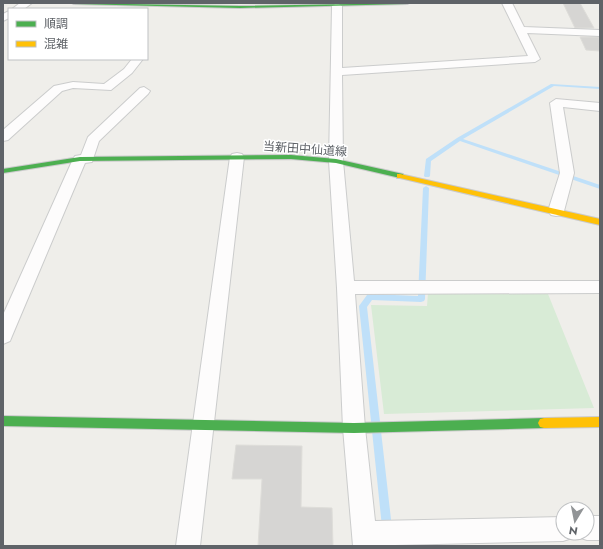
<svg xmlns="http://www.w3.org/2000/svg" width="603" height="549" viewBox="0 0 603 549" font-family="Jost,'Noto Sans JP',sans-serif">
  <style>
    .green { fill: #d8ebd6 }
    .lines { fill: none; stroke-linecap: round; stroke-linejoin: round }
    .stream { fill: #bfe0f9; fill-rule: evenodd }
    .building { fill: #d6d5d3; stroke: #deddd9 }
    .street-casing { stroke: #cbcccc; stroke-width: 2 }
    .fast-casing { stroke: #cacacb; stroke-width: 2 }
    .slow-casing { stroke: #cacacb; stroke-width: 2 }
    .street { fill: #fdfcfc; fill-rule: evenodd }
    .fast { fill: #4caf50; fill-rule: evenodd }
    .slow { fill: #ffc107; fill-rule: evenodd }
    .labels { text-anchor: middle; stroke-width: 3; stroke-linejoin: round; paint-order: stroke }
    .street-label { font-size: 12px; fill: #5f6368; stroke: #fff }
  </style>
  <rect width="100%" height="100%" fill="#efeeea"/>
  <!-- green -->
  <path class="green" d="M428,293L548,294L594,408L384,414L371,305L427,306Z"/>
  <g class="lines">
    <!-- stream -->
    <path class="stream" d="M551,84L600,87V89L554,86L463,139L600,185V189L460,141L431,161L430,176L429,177H425L424,176L426,159L457,138Z
      M426,186L429,188L425,299L424,301L421,302L372,300L367,307L394,546H384L359,306L367,295L370,294L418,296L423,188Z"/>
  </g>
  <!-- building -->
  <path class="building" d="M563,3H580L594,28H575Z
    M580,37H599L600,51L586,50Z
    M236,445L302,446L301,507L332,508L333,546H258L262,479H232Z"/>
  <g class="lines">
    <defs>
      <path id="street" d="M20,3H32L24,9H12Z
        M337,3L342,6V68L528,56L502,3H512L524,27L600,30V36L527,33L540,59L535,62L342,75L343,161L354,281H600V293L355,294L365,428L375,521L563,517V533H573L572,538L563,541L353,546L343,428L337,288L329,161L332,6Z
        M9,11V18L3,21V14Z
        M132,59H143L132,73L111,90L73,88L62,91L8,140L3,141V130L54,86L73,82L104,84L124,69Z
        M144,87L150,91L148,94L99,141L92,162L85,163L12,336L10,341L3,344V315L73,159L75,156L81,155L88,137L140,88Z
        M556,99L600,103V111L563,107L574,173L564,211L561,215L556,216L551,215L548,211L560,173L550,103Z
        M237,153L242,154L244,157L200,546H176L230,157L232,154Z
        M587,516H600V540H587L578,537L577,533H587Z"/>
      <path id="fast" d="M72,3L240,6L409,3L407,4L240,8L74,4Z
        M291,155L336,159L403,174L404,176L400,178L336,163L291,159L80,161L3,173V169L80,157Z
        M3,416L354,423L544,418L548,419L550,423L548,427L544,428L354,433L3,426Z"/>
      <path id="slow" d="M397,174H400L600,219V225L400,178H397Z
        M600,417V427L544,428L540,427L538,423L540,419L544,418Z"/>
    </defs>
    <!-- street casing -->
    <use href="#street" class="street-casing"/>
    <!-- fast casing -->
    <use href="#fast" class="fast-casing"/>
    <!-- slow casing -->
    <use href="#slow" class="slow-casing"/>
    <!-- street -->
    <use href="#street" class="street"/>
    <!-- fast -->
    <use href="#fast" class="fast"/>
    <!-- slow -->
    <use href="#slow" class="slow"/>
  </g>
  <g class="labels">
    <!-- street labels -->
    <g class="street-label">
      <text transform="translate(305 149) rotate(4)" y="4">当新田中仙道線</text>
    </g>
  </g>
  <!-- border -->
  <rect width="603" height="549" fill="none" stroke="#5f6368" stroke-width="8"/>
  <!-- legend -->
  <rect x="8" y="8" width="140" height="52" fill="#ffffff" stroke="#bfc1c3"/>
  <rect x="16" y="21" width="20" height="6" fill="#4caf50" stroke="#bfc1c3"/>
  <text x="44" y="28" font-size="12" fill="#5f6368">順調</text>
  <rect x="16" y="41" width="20" height="6" fill="#ffc107" stroke="#bfc1c3"/>
  <text x="44" y="48" font-size="12" fill="#5f6368">混雑</text>
  <!-- north arrow -->
  <g transform="translate(575 521) rotate(190)"><circle r="19" fill="#ffffff" stroke="#bfc1c3"/>
  <path d="M0-3L7 15L0 10L-7 15Z" fill="#919496"/>
  <text y="-6" font-size="11" font-weight="bold" text-anchor="middle" fill="#5f6368">N</text>
  </g>
</svg>
